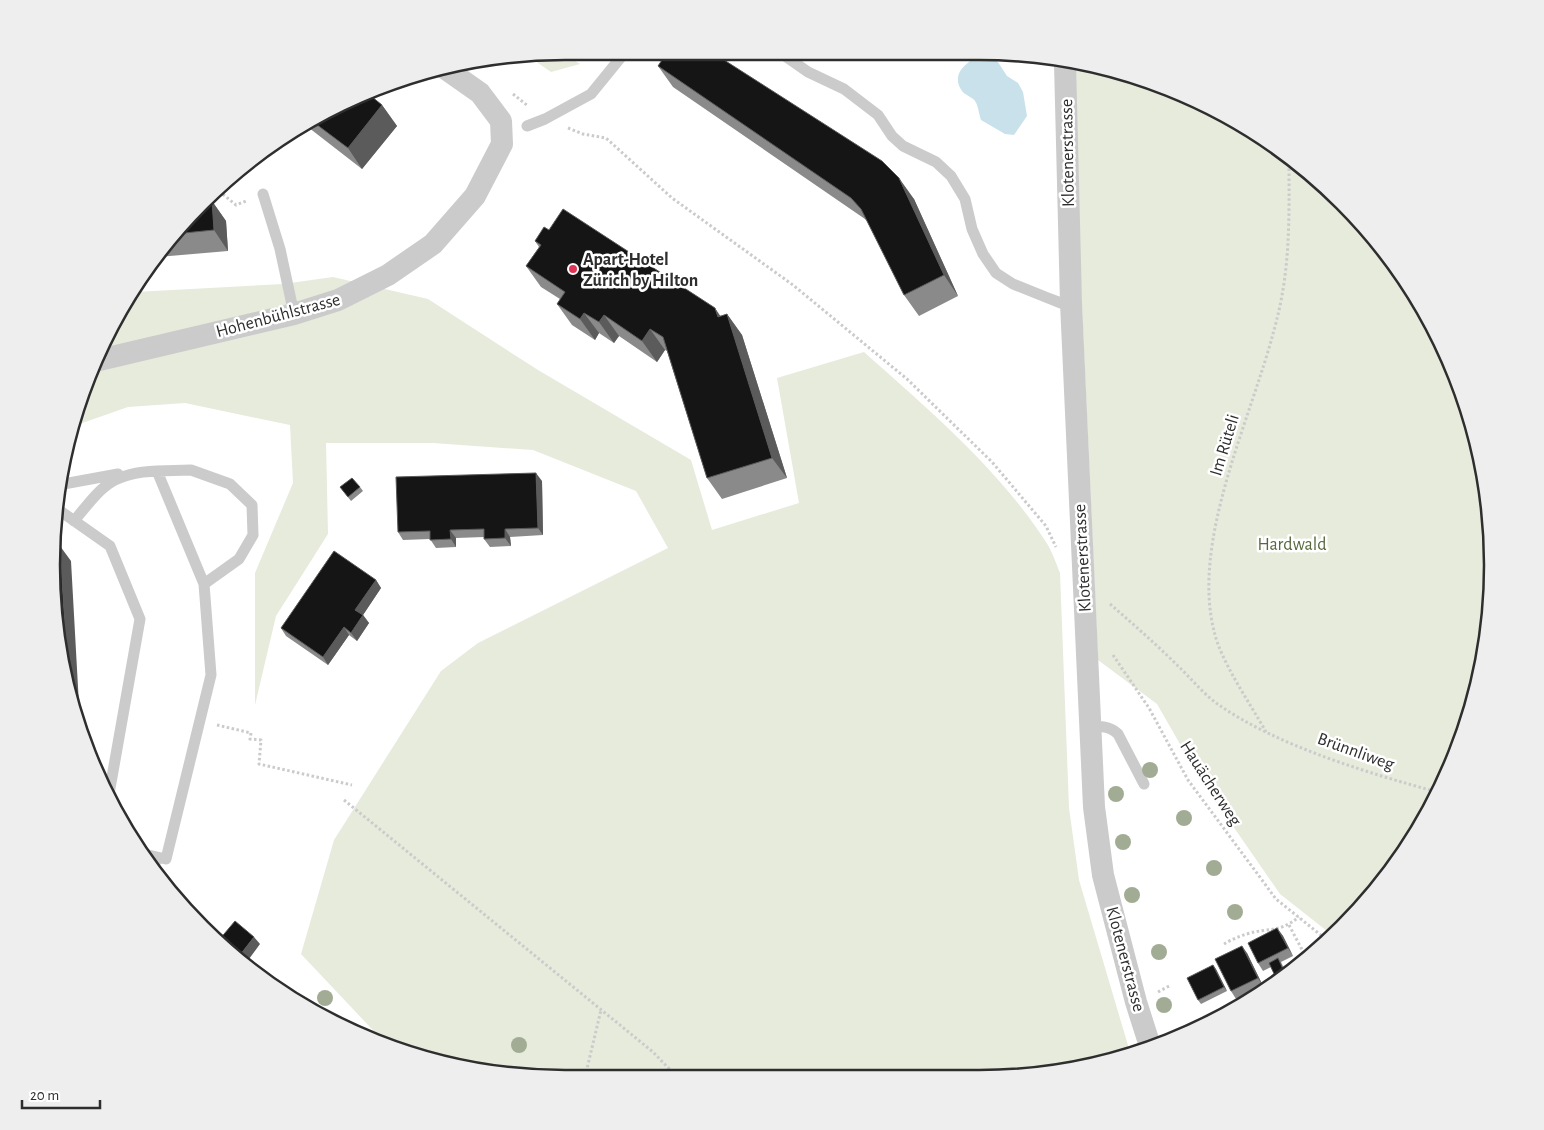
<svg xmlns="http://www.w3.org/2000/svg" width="1544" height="1130" viewBox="0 0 1544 1130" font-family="'Alegreya Sans',sans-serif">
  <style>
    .green { fill: #e6ebdc }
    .water { fill: #c9e1eb }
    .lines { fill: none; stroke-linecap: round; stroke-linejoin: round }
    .path { stroke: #cbcbcb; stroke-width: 3; stroke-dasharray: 2.5 2.5; stroke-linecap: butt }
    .service { stroke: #cbcbcb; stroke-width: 11 }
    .minor { stroke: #cbcbcb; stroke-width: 22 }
    .tree { fill: #a2ac94 }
    .wall { fill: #8a8a8a }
    .shaded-wall { fill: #5b5b5b }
    .building { fill: #151515; stroke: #5b5b5b }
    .poi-dot { fill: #e13555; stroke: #fff; stroke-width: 2 }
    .labels { text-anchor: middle; stroke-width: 5; stroke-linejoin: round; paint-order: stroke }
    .street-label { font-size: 18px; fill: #2e2e2e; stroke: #fff }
    .poi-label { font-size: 18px; font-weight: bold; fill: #2e2e2e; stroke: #fff; text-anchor: start }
    .park-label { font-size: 18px; fill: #56693d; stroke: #fff }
    .rim { fill: none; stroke: #2e2e2e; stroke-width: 2.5 }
  </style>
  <rect width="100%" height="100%" fill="#fff"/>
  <!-- green -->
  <path class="green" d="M561,52L580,64L551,72L528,56Z
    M1071,63L1112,69L1176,90L1264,138L1318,179L1386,252L1440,338L1475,432L1492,531L1488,632L1466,730L1424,822L1365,904L1332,935L1280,894L1199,777L1157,704L1098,660Z
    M333,277L428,299L538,370L691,460L712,530L799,503L777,378L864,352C929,410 998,468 1046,542C1052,551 1056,563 1060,573L1069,808L1079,880L1130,1052L1046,1074L531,1078L432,1061L386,1044L301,954L334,840L441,671L478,643L668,548L636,491L533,450L433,443H326L328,534L276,616L255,705V573L293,483L290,425L185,403L128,407L71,427L104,338L135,292L283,284Z"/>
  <!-- water -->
  <path class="water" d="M980,51L992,53L1007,76L1018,83L1023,92L1027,116L1014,135L1005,134L981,120C979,114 978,105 975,101C972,97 965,95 962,91C950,74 967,62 980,55Z"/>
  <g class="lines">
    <!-- path -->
    <path class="path" d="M513,94L528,106
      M568,128L583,134L606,138L672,198L793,285L907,379L992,462L1046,526L1056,547
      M219,191L236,205L246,201
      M1110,604C1133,624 1156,644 1178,666C1191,678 1204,695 1219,705C1278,746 1368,773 1437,792
      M1113,655L1149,708L1188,780L1276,899L1327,940
      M217,725L251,733L250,739L261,740L259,764L352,785
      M1266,732C1250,703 1221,662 1214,631C1191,540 1251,419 1274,330C1291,270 1289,218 1289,157
      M344,800L653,1052L677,1077
      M1289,925L1307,959
      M1224,944C1231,940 1239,936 1247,934C1269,927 1277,934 1299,917
      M1158,992L1171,985
      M585,1077L601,1010"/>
    <!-- service -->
    <path class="service" d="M778,51L808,72L844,89L878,115L892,136L903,146L936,162L951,176L965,199L972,229L983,254L996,273L1013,284L1048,298L1061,303H1071
      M527,126L545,119L591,94L626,51
      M263,194L280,249L294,314
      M157,471L191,470L230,484L252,505L253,535L239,559L204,584
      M58,485L118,474
      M56,508L110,546L140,619L109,794
      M74,521C102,487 110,473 157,471L204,584L211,675L166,859L144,854
      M1089,727C1101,726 1110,726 1118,734L1144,784
      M155,857V873"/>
    <!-- minor -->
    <path class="minor" d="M1065,63L1071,303L1094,807L1103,875L1136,1002L1150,1046
      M95,361L294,314L338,300L388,275L433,244L475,196L502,144L501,121L480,93L443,67"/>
  </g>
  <!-- trees -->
  <g class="tree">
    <circle cx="1150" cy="770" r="8"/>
    <circle cx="1116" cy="794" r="8"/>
    <circle cx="1184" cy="818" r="8"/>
    <circle cx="1123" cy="842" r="8"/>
    <circle cx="1214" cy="868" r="8"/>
    <circle cx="1132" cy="895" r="8"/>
    <circle cx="1235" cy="912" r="8"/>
    <circle cx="1159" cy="952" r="8"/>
    <circle cx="325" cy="998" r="8"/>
    <circle cx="1164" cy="1005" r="8"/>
    <circle cx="519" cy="1045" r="8"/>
  </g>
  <!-- wall -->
  <path class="wall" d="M588,51H599L596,56Z
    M658,66L914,199L958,296L919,316L904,295L867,221L865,219L673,87Z
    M366,92L382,105L397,126L362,169L304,124Z
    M212,201L226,221L228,251L158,257L179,226Z
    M549,230L721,316L727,314L742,335L787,478L722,499L707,478L667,351L665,350L657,362L619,336L614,343L599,333L595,340L572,325L557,304L560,299L541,287L526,266L539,247L535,241Z
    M542,481L543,535L510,537L511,546L490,547L484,539V537L456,538V547L436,548L430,539L403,540L398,532Z
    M340,487H360L363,491L351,501Z
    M376,580L381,588L363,615L369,623L357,641L349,635L328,665L286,636L281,628Z
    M1277,928L1283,936L1293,956L1281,962L1287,975L1278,981L1271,967L1263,971L1258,963Z
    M1247,953L1263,986L1236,999L1231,991Z
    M1213,965L1227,991L1201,1004L1198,1000Z"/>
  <!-- shaded-wall -->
  <path class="shaded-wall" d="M592,51H599L596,56Z
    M382,105L397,126L362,169L348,148Z
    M899,178L914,199L958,296L944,275Z
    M212,201L226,221L228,251L214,230Z
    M715,308L729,329L718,317Z
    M584,313L599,333L595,340L580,319Z
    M727,314L742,335L787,478L772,458Z
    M604,315L619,336L614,343L599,322Z
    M650,329L665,350L657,362L642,341Z
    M536,473L542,481L543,535L538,528Z
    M505,529L510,537L511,546L505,538Z
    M450,530L456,538V547L451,539Z
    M60,546L71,561L80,723L68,677Z
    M376,580L381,588L361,618L355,610Z
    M363,615L369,623L357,641L351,633Z
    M344,627L349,635L328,665L323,657Z
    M1277,928L1283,936L1293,956L1288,948Z
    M254,937L260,944L246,963L249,969L246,967L240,955Z
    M1242,946L1247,953L1263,986L1258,978Z
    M1213,965L1216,969L1227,991L1224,987Z"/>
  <!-- building -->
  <path class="building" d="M668,51H710L882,161L899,178L944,275L904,295L861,209L851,198L658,66Z
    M366,92L382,105L348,148L312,121Z
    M210,199L212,201L214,230L174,234L179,226Z
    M563,209L715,308L718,317L727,314L772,458L707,478L663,337L650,329L642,341L604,315L599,322L584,313L580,319L557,304L565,292L526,266L541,245L535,241L544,227L549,230Z
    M536,473L538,528L505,529V538L484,539V529L450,530L451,539L430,540V531L398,532L396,477Z
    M352,478L360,487L348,497L340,487Z
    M56,546H60L68,677L56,632Z
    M334,551L376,580L355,610L363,615L351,633L344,627L323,657L281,628Z
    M235,921L254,937L240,955L246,967L219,940Z
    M1277,928L1288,948L1258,963L1248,943Z
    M1242,946L1258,978L1231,991L1215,959Z
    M1278,958L1286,976L1277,980L1269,963Z
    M1213,965L1224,987L1198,1000L1187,978Z"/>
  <!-- markers -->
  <circle class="poi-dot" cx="573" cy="269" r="5"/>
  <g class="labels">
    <!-- street labels -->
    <g class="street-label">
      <text transform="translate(1067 153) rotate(-91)" y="6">Klotenerstrasse</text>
      <text transform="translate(278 315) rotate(-15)" y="6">Hohenbühlstrasse</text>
      <text transform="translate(1224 445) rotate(-73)" y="6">Im Rüteli</text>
      <text transform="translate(1082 558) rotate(-93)" y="6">Klotenerstrasse</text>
      <text transform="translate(1356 751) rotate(20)" y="6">Brünnliweg</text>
      <text transform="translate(1211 783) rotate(57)" y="6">Hauächerweg</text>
      <text transform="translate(1126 959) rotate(75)" y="6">Klotenerstrasse</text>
    </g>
    <!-- poi labels -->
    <g class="poi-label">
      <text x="583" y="265">Apart-Hotel<tspan x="583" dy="21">Zürich by Hilton</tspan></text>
    </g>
    <!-- park labels -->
    <g class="park-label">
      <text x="1292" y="550">Hardwald</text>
    </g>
  </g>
  <!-- crop -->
  <path d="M0 0H1544V1130H0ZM565 60H979A505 505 0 0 1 1484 565V565A505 505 0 0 1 979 1070H565A505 505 0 0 1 60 565V565A505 505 0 0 1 565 60Z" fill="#eee" fill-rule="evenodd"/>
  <path class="rim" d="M565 60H979A505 505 0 0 1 1484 565V565A505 505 0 0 1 979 1070H565A505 505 0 0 1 60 565V565A505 505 0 0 1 565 60Z"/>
  <!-- scale -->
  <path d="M22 1100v8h78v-8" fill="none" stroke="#2e2e2e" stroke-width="2.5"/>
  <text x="30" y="1100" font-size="15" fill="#2e2e2e" stroke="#ffffff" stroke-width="4" paint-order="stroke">20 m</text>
</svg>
